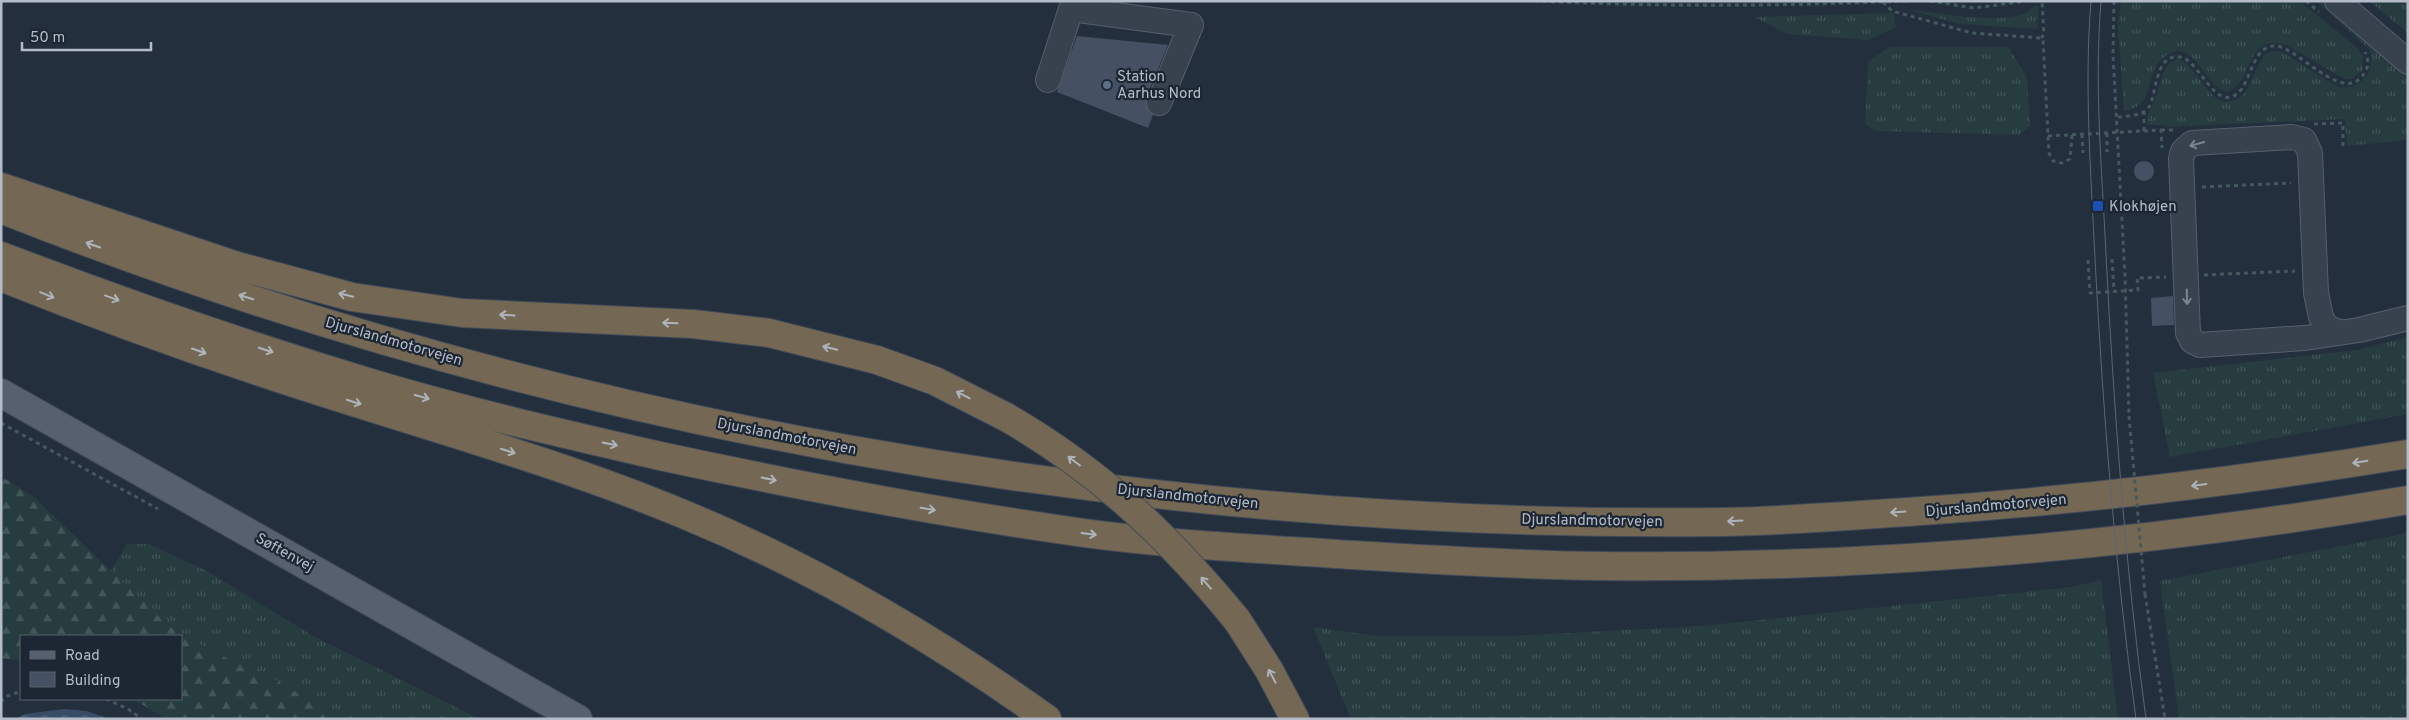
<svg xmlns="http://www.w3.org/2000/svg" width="2409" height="720" viewBox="0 0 2409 720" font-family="Overpass,sans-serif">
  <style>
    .grass { fill: url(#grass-tufts) }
    .forest { fill: url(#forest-firs) }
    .water { fill: url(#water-waves) }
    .building { fill: #455162 }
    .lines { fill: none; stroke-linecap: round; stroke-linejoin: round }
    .minor-casing { stroke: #565f6c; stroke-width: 26 }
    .major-casing { stroke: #414a57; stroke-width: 30 }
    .highway-casing { stroke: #434c59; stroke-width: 30 }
    .path { stroke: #44595c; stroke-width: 3; stroke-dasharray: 4 4; stroke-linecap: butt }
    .minor { stroke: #38414e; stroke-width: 24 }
    .major { stroke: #56606e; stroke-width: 28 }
    .highway { stroke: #746855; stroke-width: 28 }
    .tram { stroke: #5a6575; stroke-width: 1 }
    .highway-bridge-casing { stroke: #434c59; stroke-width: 30; stroke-linecap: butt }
    .path-bridge { stroke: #44595c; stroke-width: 3; stroke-dasharray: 4 4; stroke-linecap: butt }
    .highway-bridge { stroke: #746855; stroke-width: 28 }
    .oneway { stroke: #7c8592 }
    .oneway2 { stroke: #aeb4bd }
    .service-dot { fill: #5c6f8a; stroke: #1d2633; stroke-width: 2 }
    .transit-dot { fill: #1a4fb4; stroke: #1d2633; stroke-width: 2 }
    .labels { text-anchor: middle; stroke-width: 4.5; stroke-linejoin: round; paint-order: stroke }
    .poi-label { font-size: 15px; fill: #b4bcc9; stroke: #1d2633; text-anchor: start }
    .street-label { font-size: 15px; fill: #b4bcc9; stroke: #1d2633 }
  </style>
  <defs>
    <pattern id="grass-tufts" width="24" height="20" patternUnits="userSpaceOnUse" patternTransform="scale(1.25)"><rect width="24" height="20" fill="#263c3f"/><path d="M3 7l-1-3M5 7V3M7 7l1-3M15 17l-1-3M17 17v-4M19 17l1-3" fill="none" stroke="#435659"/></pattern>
    <pattern id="forest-firs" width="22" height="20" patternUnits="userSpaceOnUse" patternTransform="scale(1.25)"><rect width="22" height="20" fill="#263c3f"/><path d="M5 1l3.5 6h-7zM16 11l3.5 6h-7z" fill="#435659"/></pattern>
    <pattern id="water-waves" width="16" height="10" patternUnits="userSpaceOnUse" patternTransform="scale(1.25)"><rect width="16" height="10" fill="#394c67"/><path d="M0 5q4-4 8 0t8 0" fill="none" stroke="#53647b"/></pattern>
  </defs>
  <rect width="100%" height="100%" fill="#242f3e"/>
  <!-- grass -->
  <path class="grass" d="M2121,1H2300L2357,48L2363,56L2362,71L2351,79H2345L2286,45L2270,42C2266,45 2260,47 2257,51C2246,65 2245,85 2227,92C2202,86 2193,31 2162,59C2143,76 2157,106 2124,111L2118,27Z
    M2316,1H2320L2408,76V140L2347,146L2345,119L2166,127L2165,125H2148V114L2154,102L2164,71L2171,62L2178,59C2201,66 2213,123 2245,93L2263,56L2271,51L2282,52L2338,87C2360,90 2376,73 2370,50Z
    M2369,1H2408V33Z
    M2039,6L2037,29L1959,24L1907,9C1933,12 2017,29 2033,7Z
    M1894,13L1896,27L1869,40L1787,34L1755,17Z
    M1889,47H2008L2027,77L2030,126L2019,135L1875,131L1865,124L1868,62Z
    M2408,337V414L2170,457L2153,373L2357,350Z
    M2408,533V719H2179L2160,581Z
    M127,544H149L209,572L313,636L480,719H336L324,708L277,681L210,650L169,626L110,572Z
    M2101,580L2118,719H1351L1313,627L1377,636H1507L1702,626L2071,587Z"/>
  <!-- forest -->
  <path class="forest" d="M5,479L33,496L169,626L210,650L277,681L324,708L336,719H166L133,699H181V636H21V661L1,658V480Z"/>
  <!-- water -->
  <path class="water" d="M64,709L86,711L110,719H15L25,714Z"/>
  <!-- building -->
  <path class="building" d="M1077,36L1168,45L1146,98V105L1153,115L1148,128L1057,92Z
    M2134 171a10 10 0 1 1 20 0a10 10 0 1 1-20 0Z
    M2173,296L2174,325L2152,326L2151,298Z"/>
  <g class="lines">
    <defs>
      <path id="minor" d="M2337,1L2408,62
        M1048,80L1071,9L1191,25L1159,103
        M2340,332L2327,328L2321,317L2316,293L2310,153L2304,140L2292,137L2192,143L2183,151L2181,159L2188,333L2192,341L2200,345L2305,338L2359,330L2408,318"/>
      <path id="major" d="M1,393L578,719"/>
      <path id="highway" d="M1,187L237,266L352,297L462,313L693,324L769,333L877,360L935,381L1006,417
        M1,209C546,425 1137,529 1722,522C1784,521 1845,516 1907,512C2075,501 2242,481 2408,454
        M1,256C124,303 248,346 374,384C468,412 564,434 660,456C800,486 942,513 1084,533C1173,545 1264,549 1353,555C1435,560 1517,565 1599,566C1870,569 2141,545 2408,500
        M1,277C101,317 201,353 303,386C430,427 560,463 683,514C812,567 934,638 1047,719
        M1237,620L1269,670L1295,719"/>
    </defs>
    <!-- minor casing -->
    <use href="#minor" class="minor-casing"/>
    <!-- major casing -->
    <use href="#major" class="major-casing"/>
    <!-- highway casing -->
    <use href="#highway" class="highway-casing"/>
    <!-- path -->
    <path class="path" d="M1535,1C1660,7 1784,6 1908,1
      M1930,1L1974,8L2026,1
      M2114,1L2113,55L2125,276L2129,416
      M2306,1L2319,12
      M1883,2L1892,11L1972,33L2041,38L2043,41L2049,153L2053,161L2062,163L2070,159L2072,135
      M2041,38L2044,35L2042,1
      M2144,111V131
      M2118,117C2127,116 2143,116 2149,107C2157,93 2155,53 2180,57C2199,59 2215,113 2238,93C2251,82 2253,44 2276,46C2300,48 2347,110 2366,70C2369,65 2368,57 2365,52
      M2314,124L2343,123V147
      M2161,130H2176
      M2107,133V152
      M2082,134L2083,153
      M2048,136L2161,130L2162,148
      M2202,187L2291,183
      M2112,259L2114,291
      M2088,260L2090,293L2138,290L2137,278L2166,277
      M2204,275L2295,271
      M1,423L158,509
      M2145,594L2165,719
      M106,699L128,709L142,719
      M1,702L5,697L21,691"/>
    <!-- minor -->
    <use href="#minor" class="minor"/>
    <!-- major -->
    <use href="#major" class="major"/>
    <!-- highway -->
    <use href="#highway" class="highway"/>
    <!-- tram -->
    <path class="tram" d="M2091,1C2084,87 2091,173 2095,259C2103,412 2115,566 2136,719
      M2101,1C2094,86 2102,170 2106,255C2114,410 2125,565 2146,719"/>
    <defs>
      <path id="highway-bridge" d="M1006,417C1101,472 1168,536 1237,620"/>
    </defs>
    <!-- highway-bridge casing -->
    <use href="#highway-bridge" class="highway-bridge-casing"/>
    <!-- path-bridge -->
    <path class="path-bridge" d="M2129,416L2145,594"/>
    <!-- highway-bridge -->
    <use href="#highway-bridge" class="highway-bridge"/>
  </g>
  <!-- one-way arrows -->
  <defs><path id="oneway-shaft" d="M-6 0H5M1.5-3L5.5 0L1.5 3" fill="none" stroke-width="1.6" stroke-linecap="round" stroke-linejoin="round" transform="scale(1.25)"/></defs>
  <g class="oneway">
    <use href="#oneway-shaft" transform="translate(2197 144) rotate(165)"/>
    <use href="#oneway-shaft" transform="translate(2187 297) rotate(88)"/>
  </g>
  <g class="oneway2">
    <use href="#oneway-shaft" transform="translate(93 245) rotate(-161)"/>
    <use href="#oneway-shaft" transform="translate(47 295) rotate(22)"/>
    <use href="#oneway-shaft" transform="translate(346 295) rotate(-166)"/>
    <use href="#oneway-shaft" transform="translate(246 297) rotate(-163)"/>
    <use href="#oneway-shaft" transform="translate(112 298) rotate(20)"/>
    <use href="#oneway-shaft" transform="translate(507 315) rotate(-177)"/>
    <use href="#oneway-shaft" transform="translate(670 323) rotate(-178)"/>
    <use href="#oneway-shaft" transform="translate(830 348) rotate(-166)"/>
    <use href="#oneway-shaft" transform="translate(266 350) rotate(18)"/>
    <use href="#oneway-shaft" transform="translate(199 351) rotate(19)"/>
    <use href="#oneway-shaft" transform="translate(963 395) rotate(-153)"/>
    <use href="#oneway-shaft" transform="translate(422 397) rotate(15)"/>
    <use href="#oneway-shaft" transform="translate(354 402) rotate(18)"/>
    <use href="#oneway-shaft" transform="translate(610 444) rotate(12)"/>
    <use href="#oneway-shaft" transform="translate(508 451) rotate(18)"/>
    <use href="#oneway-shaft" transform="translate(1074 461) rotate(-143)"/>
    <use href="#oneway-shaft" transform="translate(2360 462) rotate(171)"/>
    <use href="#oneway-shaft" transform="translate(769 479) rotate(11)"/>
    <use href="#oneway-shaft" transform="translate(2199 485) rotate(172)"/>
    <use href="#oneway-shaft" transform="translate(928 509) rotate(9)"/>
    <use href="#oneway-shaft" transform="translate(1898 512) rotate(176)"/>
    <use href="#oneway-shaft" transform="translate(1735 521) rotate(177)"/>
    <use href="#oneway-shaft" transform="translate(1089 534) rotate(7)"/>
    <use href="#oneway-shaft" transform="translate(1206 583) rotate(-131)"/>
    <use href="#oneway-shaft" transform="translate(1272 676) rotate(-118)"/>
  </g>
  <!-- markers -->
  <circle class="service-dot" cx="1107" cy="85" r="5"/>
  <rect class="transit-dot" x="2092" y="200" width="12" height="12" rx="2.5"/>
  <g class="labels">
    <!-- poi labels -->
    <g class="poi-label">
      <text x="1117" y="81">Station<tspan x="1117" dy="17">Aarhus Nord</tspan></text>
      <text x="2109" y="211">Klokhøjen</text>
    </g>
    <!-- street labels -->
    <g class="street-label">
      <text transform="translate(394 341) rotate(16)" y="5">Djurslandmotorvejen</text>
      <text transform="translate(787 436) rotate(11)" y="5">Djurslandmotorvejen</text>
      <text transform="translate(1188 496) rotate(6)" y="5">Djurslandmotorvejen</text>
      <text transform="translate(1996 505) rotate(-5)" y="5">Djurslandmotorvejen</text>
      <text transform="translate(1592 520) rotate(1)" y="5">Djurslandmotorvejen</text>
      <text transform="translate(285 552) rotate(29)" y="5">Søftenvej</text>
    </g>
  </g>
  <!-- border -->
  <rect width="2409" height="720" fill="none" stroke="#b4bcc9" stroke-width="5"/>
  <!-- legend -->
  <rect x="20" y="635" width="162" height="65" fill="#1d2633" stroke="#59626f"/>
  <rect x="30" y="651" width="25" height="8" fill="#56606e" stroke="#59626f"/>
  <text x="65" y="660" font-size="15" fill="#b4bcc9">Road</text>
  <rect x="30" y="672" width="25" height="15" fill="#455162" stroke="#59626f"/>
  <text x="65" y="685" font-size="15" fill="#b4bcc9">Building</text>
  <!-- scale -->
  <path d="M22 42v8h129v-8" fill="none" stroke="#b4bcc9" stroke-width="2.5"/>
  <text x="30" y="42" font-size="15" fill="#b4bcc9" stroke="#1d2633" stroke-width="4" paint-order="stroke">50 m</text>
</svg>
